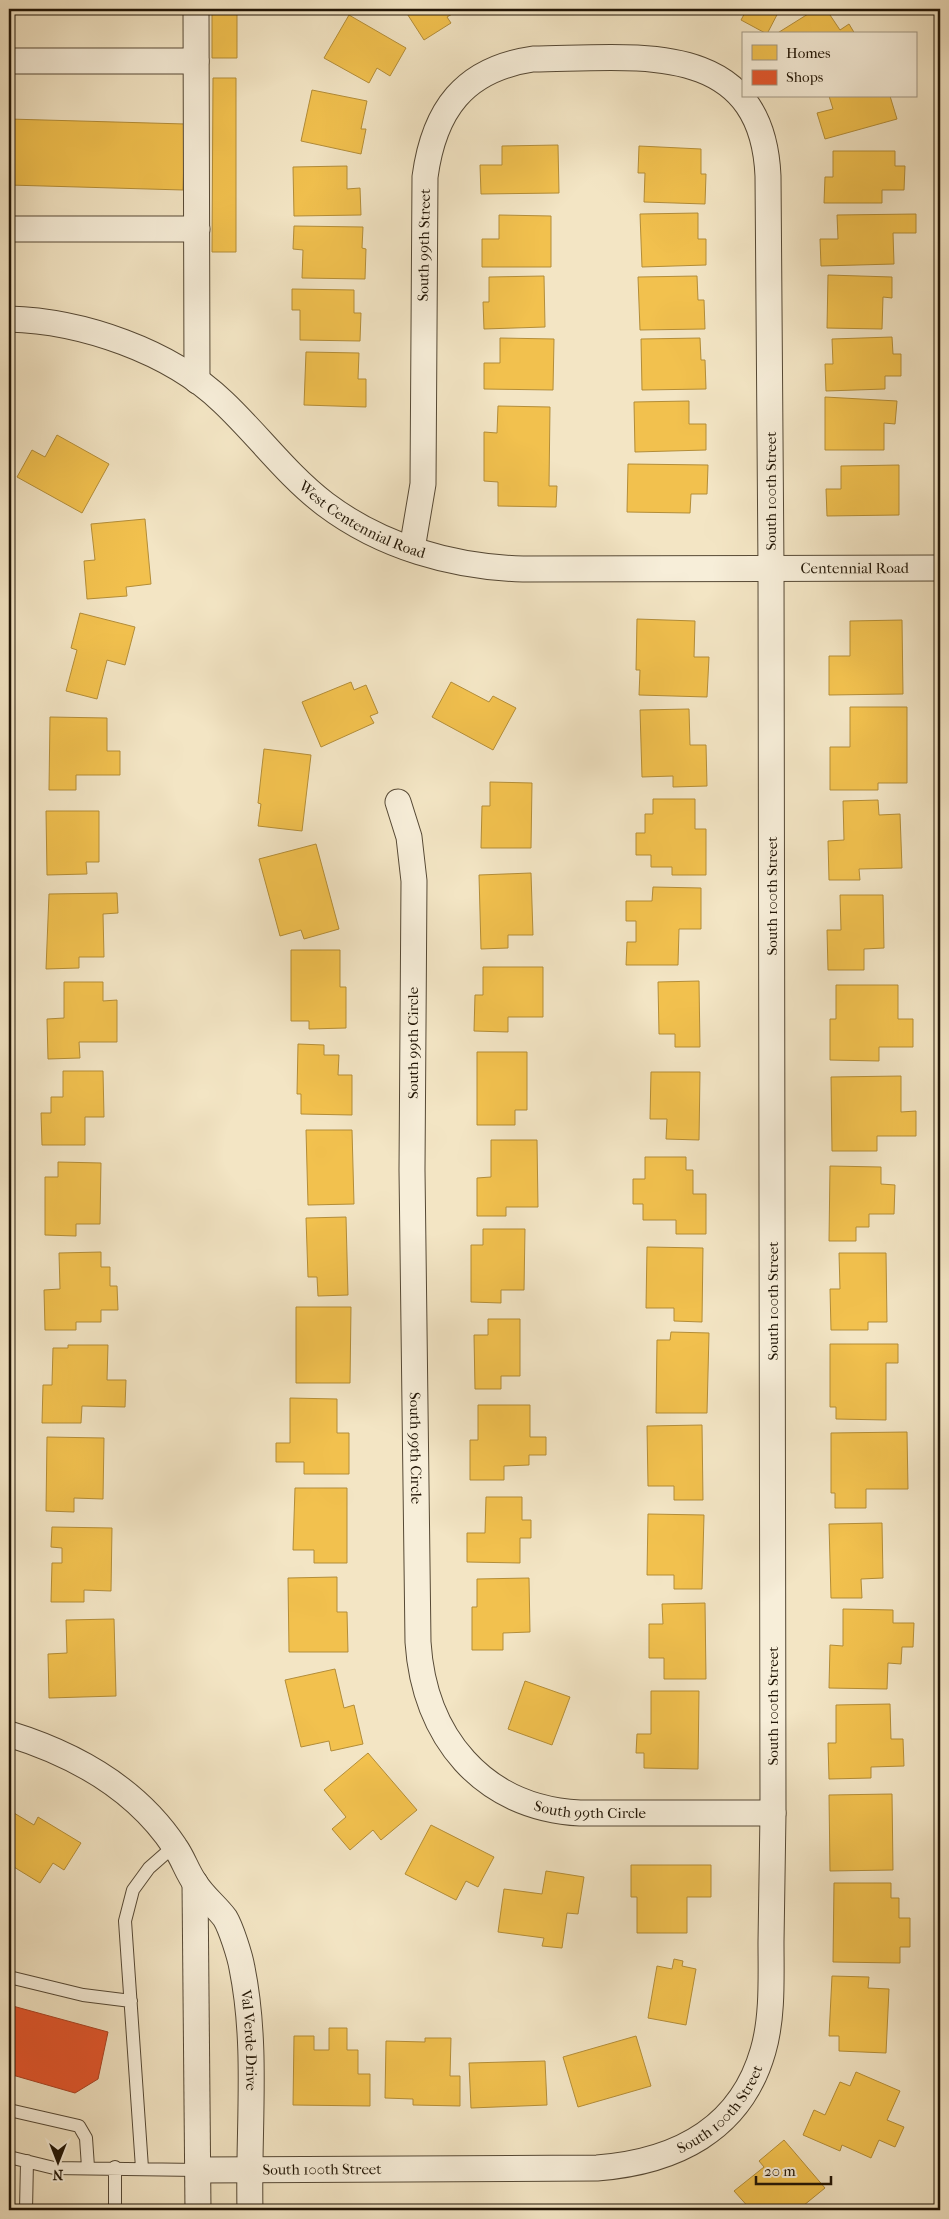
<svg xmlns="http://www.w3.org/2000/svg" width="949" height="2219" viewBox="0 0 949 2219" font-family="'IM FELL French Canon',serif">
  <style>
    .homes { fill: #f2c14e; stroke: #b38d38 }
    .shops { fill: #e4572e; stroke: #aa4322 }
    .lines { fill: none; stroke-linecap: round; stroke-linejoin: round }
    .service-casing { stroke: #564935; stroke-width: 14 }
    .minor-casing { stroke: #564935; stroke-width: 27 }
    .service { stroke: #f7eed9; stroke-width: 12 }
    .minor { stroke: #f7eed9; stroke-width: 25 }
    .labels { text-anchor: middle; stroke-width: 5; stroke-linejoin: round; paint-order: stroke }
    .street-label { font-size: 15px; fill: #211505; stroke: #f7eed9 }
  </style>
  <rect width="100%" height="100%" fill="#f3e5c4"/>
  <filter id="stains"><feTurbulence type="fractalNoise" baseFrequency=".004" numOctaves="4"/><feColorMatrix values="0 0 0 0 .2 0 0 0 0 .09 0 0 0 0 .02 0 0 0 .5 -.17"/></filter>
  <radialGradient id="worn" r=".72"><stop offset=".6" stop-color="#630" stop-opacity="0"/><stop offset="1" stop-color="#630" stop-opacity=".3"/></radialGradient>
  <!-- homes -->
  <path class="homes" d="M9,9H184V14L9,11Z
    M212,9H237V58H212Z
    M404,9H461L447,17L451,23L424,40Z
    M747,9H780L767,34L741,20Z
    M816,9H826L840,30L849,24L855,34H776Z
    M349,15L406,48L390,76L377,68L369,83L324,58Z
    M213,78H236V252H212Z
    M312,90L367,101L361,129H366L361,154L301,141Z
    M829,96H890L897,119L825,139L817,113L833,109Z
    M9,119L185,124L183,190L9,185Z
    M558,145L559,193L481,194L480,165H502V146Z
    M639,146L701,149V174H706L705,204L644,202L645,173H638Z
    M833,151H895V166H905L904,190H882V203H824L825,177H833Z
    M347,166V189L360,188L361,215L294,216L293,167Z
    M698,213V239H706V265L642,267L640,214Z
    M916,214V233H893L894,264L821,266L820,239H838L837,215Z
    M499,215L551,216V267H482V239H499Z
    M294,226L363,227L362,248L366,249L365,279L302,278L303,250L293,249Z
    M828,275L892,277V298L883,297L882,329L827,328Z
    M544,276L545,327L484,329L483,302H489V277Z
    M697,276L698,300H704L705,329L640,330L638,277Z
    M292,289L354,290V313H361L360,341L300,340V310H292Z
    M892,337L893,354H901V376H885V389L826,391L825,364H833L832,339Z
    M500,338L554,339L553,390L484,389V363H500Z
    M700,338L701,360H705L706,389L642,390L641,339Z
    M306,352L359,353L358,379H366V407L304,405Z
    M825,397L897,401L895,424L884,423V450H825Z
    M689,401V424H706V450L635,452L634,402Z
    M498,406L550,407L549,486H557L556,507L498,506V482L484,481V432L497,433Z
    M57,435L109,464L82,513L17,477L32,450L45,457Z
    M628,464L708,465L707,494H691L690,513L627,512Z
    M899,465V515L827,516L826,489H841V466Z
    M145,519L151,584L126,587L127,596L87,599L84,561L95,560L91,524Z
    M80,613L135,627L125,665L107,660L97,699L66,691L77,650L71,648Z
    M637,619L695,621L694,657H709L707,697L639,695L640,670H636Z
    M902,620L903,694L829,695V656H850V621Z
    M351,682L354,690L366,685L378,713L370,716L374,723L321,747L302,702Z
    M451,682L489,702L493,696L516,708L493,750L432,717Z
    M850,707H907V783H878V790H830V747H850Z
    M689,709L690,745H706L707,786L673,787V776L642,777L640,710Z
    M50,717L107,718V751H120V775H76V790H49Z
    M264,749L311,755L302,831L258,826L261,804L258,803Z
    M490,782L532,783L531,848H481L482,806H490Z
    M653,799H695V829H706V875H672V867H651V855H636V833H645V814H653Z
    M878,800L879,815L900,814L902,868L859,869L860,880H829L828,841L844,840L843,801Z
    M46,811H99V862H86L87,874L47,875Z
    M316,844L339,929L304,939L301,930L280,936L259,859Z
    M531,873L533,935H508V948L481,949L479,875Z
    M653,887L701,888V929H679L678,965H626L627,942H636V921H626V901H652Z
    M117,893L118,913L103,914L104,957H79V968L46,969L49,894Z
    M840,895H883L884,948L864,949V970H828L827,930H841Z
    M291,950H340V987H346V1028L309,1029V1021H291Z
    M483,967H543V1017H508V1032L474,1031L475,995H483Z
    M699,981L700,1047H675V1034H659L658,982Z
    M64,982H103V1001L117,1000V1042H79L80,1058L48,1059L47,1019L64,1018Z
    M836,985H898V1019H913V1047H879V1061L830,1060V1019H836Z
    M298,1044L324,1045V1055H339L338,1075H352V1115L301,1114V1094H297Z
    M477,1052H527V1110H515V1125H477Z
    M63,1071H103L104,1117H85V1145H42L41,1113H51V1097H63Z
    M651,1072H700L699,1140L666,1139L667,1119H650Z
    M901,1076V1112L916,1111V1136H877V1151H832L831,1077Z
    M306,1130H352L354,1204L308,1205Z
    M491,1140H537L538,1207H506V1216H477V1178L491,1177Z
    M645,1157H686V1170H693V1194H706V1234H676V1220H643V1204H633V1179H645Z
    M58,1162L101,1163L100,1224H76V1236L45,1235V1177H58Z
    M830,1166L881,1167V1184L895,1185L894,1214H869V1227H856V1241H829Z
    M346,1217L348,1295L318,1296L317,1277H308L306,1218Z
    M483,1229H525L524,1290H501V1303L471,1302V1245H483Z
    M647,1247L703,1248L702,1322L674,1321V1308H646Z
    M101,1252V1267H110V1286H117L118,1310H101V1322H76V1330H45L44,1290L60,1289L59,1253Z
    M839,1253H886L887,1322H868V1330H831L830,1289H840Z
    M296,1307H351L350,1383H296Z
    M488,1319H520V1376H501V1389H475L474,1335H488Z
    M671,1332L709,1333L707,1413H656L657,1340H670Z
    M830,1344H898V1363H886V1420L836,1419V1407H830Z
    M68,1345H108L107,1380H126L125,1407L82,1406L81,1423H42L43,1385H52L53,1348H68Z
    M290,1398L337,1399V1433H349V1474H304V1462H276V1443H290Z
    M478,1405H530V1437H546V1455H529V1465L504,1466V1480H470V1440H478Z
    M702,1425L703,1500H674V1486H648L647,1426Z
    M907,1432L908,1489H866V1508H835V1493H831V1433Z
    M47,1437L104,1438L103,1499L74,1498V1512L46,1511Z
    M295,1488H347V1563H314V1550H293Z
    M486,1497H522V1520H531V1538H520V1563L467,1562V1533H485Z
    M648,1514L704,1515L702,1589H674V1575H647Z
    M882,1523L883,1578L861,1579L862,1598H831L829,1524Z
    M52,1527L112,1528L111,1591L84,1590V1602H51L52,1563H62V1548L51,1547Z
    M337,1577V1612H347L348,1652H289L288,1578Z
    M529,1578L530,1632L503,1633V1650H472V1607H477V1579Z
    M705,1603L706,1679H664V1658H649V1624H663L662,1604Z
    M843,1609L893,1610V1623H914L913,1647H902L901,1664L888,1663L887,1689L829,1688L830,1645L843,1646Z
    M114,1619L116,1696L49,1698L48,1654L67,1653L66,1620Z
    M335,1669L344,1708L354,1705L363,1744L331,1751L329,1741L301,1747L285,1680Z
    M525,1681L570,1697L552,1745L508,1729Z
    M651,1691H699L698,1769L644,1768V1753H636L637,1734H651Z
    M890,1704L891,1739H903L904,1766L871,1767V1778L829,1779L828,1743H836V1705Z
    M368,1753L417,1810L381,1840L373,1830L350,1850L332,1829L346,1817L324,1790Z
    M892,1794L893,1870L830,1871L829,1795Z
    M9,1810L34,1825L38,1817L81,1843L64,1870L53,1863L40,1883L9,1864Z
    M431,1825L494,1857L478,1887L466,1881L456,1900L405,1874Z
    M631,1865H711V1897H687V1933H637V1897H631Z
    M546,1871L584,1877L578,1914L567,1913L562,1948L542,1946L544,1938L498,1932L504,1889L542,1894Z
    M834,1883H891V1898H899V1918H910V1947H900V1963L833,1962Z
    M674,1959L683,1961L682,1966L696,1969L686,2025L648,2018L657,1966L672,1969Z
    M832,1976L869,1977L868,1988L889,1989L886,2053L839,2051V2036H829Z
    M329,2028H347V2050H358V2074H370V2106L293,2105L294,2036H314V2050H329Z
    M636,2036L651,2086L578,2107L563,2057Z
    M425,2038H451L450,2076H460V2106L413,2105V2099L385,2098L386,2041L425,2042Z
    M545,2061L547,2105L471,2108L469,2063Z
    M856,2072L900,2091L887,2120L904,2127L895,2147L879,2140L871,2158L842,2145L840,2151L803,2135L814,2110L825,2115L840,2082L850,2086Z
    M784,2140L825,2188L798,2210H751L734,2191L764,2167L759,2161Z"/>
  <!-- shops -->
  <path class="shops" d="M9,2005L108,2032L98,2079L75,2093L9,2074Z"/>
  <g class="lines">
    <defs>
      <path id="service" d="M9,1977L83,1995L131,2001
        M9,2110L79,2126L86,2138L88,2167
        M9,2157L54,2168L198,2170
        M115,2167V2210
        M142,2168L125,1921L133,1890L149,1868L174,1846
        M26,2210L27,2161"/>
      <g id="minor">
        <path d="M196,9L197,381"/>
        <path d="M9,61H196"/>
        <path d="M9,229H197"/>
        <path id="s1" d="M9,319C82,321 170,351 223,402C258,435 287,475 325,504C382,547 453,567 523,569L940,568"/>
        <path id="s2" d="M398,802L409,837L414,881L412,1170L418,1642C424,1736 482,1808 580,1813H773"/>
        <path id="s3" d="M9,1734C74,1754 136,1788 175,1847C183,1858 187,1872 195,1883C203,1896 216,1906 225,1918C231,1928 240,1956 242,1968C258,2047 248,2130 250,2210"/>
        <path d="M195,1883L198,2210"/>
        <path id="s4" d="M198,2170L597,2168C674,2162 740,2131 763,2051C773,2017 771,1976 771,1942C772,1899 772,1856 773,1813L771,569L768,176C762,37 634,58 533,59C464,69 434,110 425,177L423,484L412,549"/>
      </g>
    </defs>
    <!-- service casing -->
    <use href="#service" class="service-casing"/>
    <!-- minor casing -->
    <use href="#minor" class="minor-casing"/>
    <!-- service -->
    <use href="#service" class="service"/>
    <!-- minor -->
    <use href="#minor" class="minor"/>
  </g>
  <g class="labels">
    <!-- street labels -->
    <g class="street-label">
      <text transform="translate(424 245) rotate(-89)" y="5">South 99th Street</text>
      <text transform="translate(771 491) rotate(-90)" y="5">South 100th Street</text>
      <text dy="5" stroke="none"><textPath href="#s1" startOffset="419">West Centennial Road</textPath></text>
      <text dy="5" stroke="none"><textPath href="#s1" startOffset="922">Centennial Road</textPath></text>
      <text transform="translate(772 896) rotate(-90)" y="5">South 100th Street</text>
      <text transform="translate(413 1043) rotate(-90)" y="5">South 99th Circle</text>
      <text transform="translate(773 1301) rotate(-90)" y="5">South 100th Street</text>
      <text dy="5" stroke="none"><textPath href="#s2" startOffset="648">South 99th Circle</textPath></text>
      <text transform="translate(773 1706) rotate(-90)" y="5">South 100th Street</text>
      <text dy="5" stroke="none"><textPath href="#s2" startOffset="1112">South 99th Circle</textPath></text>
      <text dy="5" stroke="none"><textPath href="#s3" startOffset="418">Val Verde Drive</textPath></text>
      <text dy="5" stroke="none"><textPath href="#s4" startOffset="542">South 100th Street</textPath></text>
      <text dy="5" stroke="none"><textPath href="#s4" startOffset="124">South 100th Street</textPath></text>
    </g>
  </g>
  <!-- margin -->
  <rect width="949" height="2219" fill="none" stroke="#f3e5c4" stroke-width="30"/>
  <rect x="10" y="10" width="929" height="2199" fill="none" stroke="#211505" stroke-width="2.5"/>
  <rect x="15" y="15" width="919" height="2189" fill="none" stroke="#211505"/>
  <!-- legend -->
  <rect x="742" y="32" width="175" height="65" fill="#f7eed9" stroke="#a19784"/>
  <rect x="752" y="45" width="25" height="15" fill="#f2c14e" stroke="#a19784"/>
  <text x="786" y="58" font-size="15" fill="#211505">Homes</text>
  <rect x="752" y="70" width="25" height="15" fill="#e4572e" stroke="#a19784"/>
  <text x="786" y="82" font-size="15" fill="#211505">Shops</text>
  <!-- north arrow -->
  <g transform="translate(58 2162) rotate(180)" stroke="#f7eed9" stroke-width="4" paint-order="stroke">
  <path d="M0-4L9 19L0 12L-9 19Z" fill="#211505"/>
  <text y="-8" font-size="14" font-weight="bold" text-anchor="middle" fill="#211505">N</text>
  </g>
  <!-- scale -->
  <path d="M756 2176v8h75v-8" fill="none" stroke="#211505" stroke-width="2.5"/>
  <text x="764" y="2176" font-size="15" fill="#211505" stroke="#f7eed9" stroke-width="4" paint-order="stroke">20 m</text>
  <rect width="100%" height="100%" filter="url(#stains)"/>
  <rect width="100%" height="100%" fill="url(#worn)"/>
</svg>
